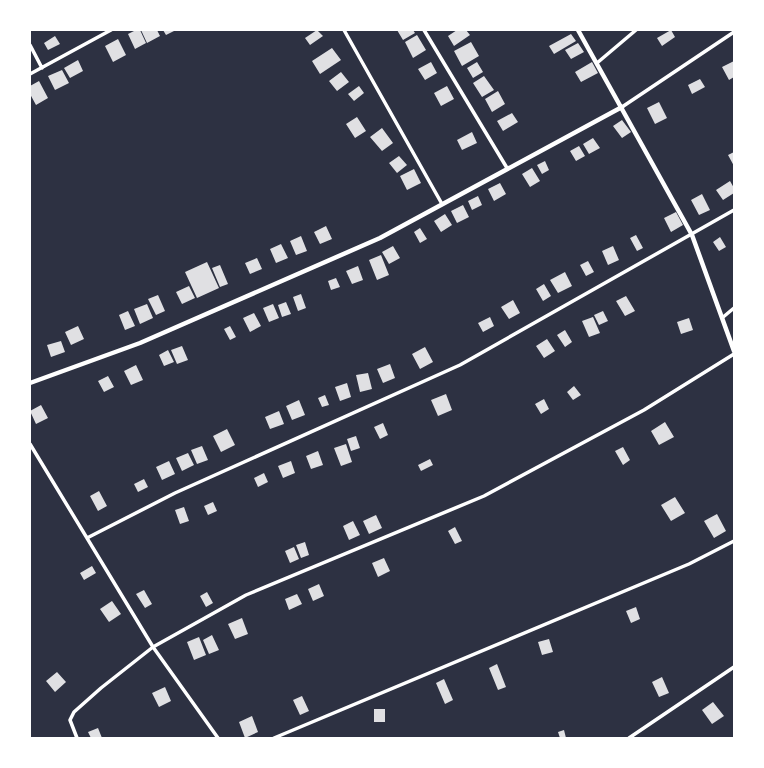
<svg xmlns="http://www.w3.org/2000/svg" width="764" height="768" viewBox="0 0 764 768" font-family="'Sofia Sans Condensed',sans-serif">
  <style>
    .building { fill: #e0e0e3 }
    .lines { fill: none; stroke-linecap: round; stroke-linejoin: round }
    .minor { stroke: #fff; stroke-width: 3.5 }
    .tertiary { stroke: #fff; stroke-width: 4.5 }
  </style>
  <rect width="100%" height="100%" fill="#2d3142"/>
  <!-- building -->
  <path class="building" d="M136,30H140L146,43L135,49L128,34Z
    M141,30H157L160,36L147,43Z
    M163,30H176L166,35Z
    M317,30L323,36L310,45L305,38Z
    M397,30H413L415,33L403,40Z
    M457,30H466L470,35L454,46L448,36Z
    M671,30L675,37L662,46L657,38Z
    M571,34L576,41L554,54L549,46Z
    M417,35L426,50L413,58L405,42Z
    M55,36L60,44L48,50L44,43Z
    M118,39L126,55L113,62L105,46Z
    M471,42L479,56L462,66L454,51Z
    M578,43L584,52L571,59L565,50Z
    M332,48L341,60L320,74L312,61Z
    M78,60L83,71L70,78L64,68Z
    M734,61V77L729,80L722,67Z
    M431,62L437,73L425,80L418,69Z
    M477,62L483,72L473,78L467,68Z
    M592,62L598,73L581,82L575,72Z
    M62,70L69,83L55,90L48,76Z
    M341,72L349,82L337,91L329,81Z
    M484,76L494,90L482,97L473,83Z
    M700,79L705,87L692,94L688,85Z
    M39,81L48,98L36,105L30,94V86Z
    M359,86L364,93L354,101L348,94Z
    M447,86L454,99L441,106L434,93Z
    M498,91L505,104L492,112L485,99Z
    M659,102L667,118L655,124L647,108Z
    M512,113L518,122L503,131L497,121Z
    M357,117L366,131L355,138L346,124Z
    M622,120L631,132L622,138L613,126Z
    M382,128L393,143L382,151L370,137Z
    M472,132L477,143L462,150L457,140Z
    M593,138L600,148L589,154L583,144Z
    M579,146L585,156L576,161L570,151Z
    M734,152V166L728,155Z
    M399,156L407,165L397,173L389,163Z
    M545,161L549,170L542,174L537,165Z
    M532,168L540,181L530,187L522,174Z
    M414,169L421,183L407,190L400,176Z
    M730,181L734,188V193L723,200L716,190Z
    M500,183L506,194L494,201L488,189Z
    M702,194L710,210L699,215L691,200Z
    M478,196L482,205L472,210L468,201Z
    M463,205L469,217L457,223L451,211Z
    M676,212L683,225L671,232L664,218Z
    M445,214L452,225L441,232L434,221Z
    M326,226L332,239L320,244L314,232Z
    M420,228L427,239L420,243L414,232Z
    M636,235L643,248L637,251L630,238Z
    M301,236L307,251L296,255L290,241Z
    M720,237L726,247L719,251L713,242Z
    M281,244L288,258L276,263L270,249Z
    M393,246L400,258L389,264L382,252Z
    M613,246L619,260L608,265L602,251Z
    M381,255L389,275L377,280L369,260Z
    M257,258L262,269L250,274L245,263Z
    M588,261L594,272L586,276L580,265Z
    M207,262L219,288L197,298L185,272Z
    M220,265L228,284L220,287L212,268Z
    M358,266L363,280L352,284L346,271Z
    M565,272L572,286L558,293L550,280Z
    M336,278L340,287L331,290L328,281Z
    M544,284L551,296L543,301L536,289Z
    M189,286L195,298L182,304L176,292Z
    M301,294L306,308L298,311L293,297Z
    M158,295L165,311L156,315L148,299Z
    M626,296L635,311L625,316L616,301Z
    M513,300L520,313L509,319L501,307Z
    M286,302L291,314L282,317L278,305Z
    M147,304L153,318L140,324L134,309Z
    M273,304L279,318L269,322L263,308Z
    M128,311L135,326L125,330L119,315Z
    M603,311L608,321L599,325L594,315Z
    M254,313L261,326L250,332L243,318Z
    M490,317L494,326L483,332L478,323Z
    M593,317L600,333L589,337L582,321Z
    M689,318L693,330L681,334L677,322Z
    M78,326L84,339L71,345L65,332Z
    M230,326L236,337L230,340L224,329Z
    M565,330L572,342L565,347L557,335Z
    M547,339L555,351L544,358L536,346Z
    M61,341L65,352L51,357L47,345Z
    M182,346L188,360L177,364L171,350Z
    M425,347L433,362L420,369L412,354Z
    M168,350L174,362L164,366L159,355Z
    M390,364L395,378L383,383L377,369Z
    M136,365L143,380L131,385L124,371Z
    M368,373L372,389L360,392L356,375Z
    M108,376L114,387L104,392L98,381Z
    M347,383L351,397L340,401L335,387Z
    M574,386L581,395L573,400L567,392Z
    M446,394L452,410L438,416L431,400Z
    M325,395L329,405L322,407L318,398Z
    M544,399L549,409L541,414L535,404Z
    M299,400L305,415L292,420L286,406Z
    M41,405L48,418L36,424L30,411Z
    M279,411L284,424L270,429L265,417Z
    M665,422L674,437L659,445L651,431Z
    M383,423L388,435L380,439L374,427Z
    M227,429L235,445L221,452L213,436Z
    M356,436L360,448L351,451L347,439Z
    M346,444L352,462L341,466L334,448Z
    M202,446L208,460L197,464L191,450Z
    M623,447L630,460L623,465L615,451Z
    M318,451L323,465L311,469L306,456Z
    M188,453L194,465L182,471L176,458Z
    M430,459L433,465L421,471L418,465Z
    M169,461L175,474L162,480L156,467Z
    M291,461L295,473L283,478L278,466Z
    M264,473L268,482L258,487L254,478Z
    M144,479L148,487L138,492L134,484Z
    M99,491L107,506L98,511L90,496Z
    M675,497L685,513L671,521L661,505Z
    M213,502L217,511L208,515L204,506Z
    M184,507L189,521L180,524L175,510Z
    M717,514L726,531L714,538L704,521Z
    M376,515L382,528L369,534L363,521Z
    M353,521L360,535L349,540L343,526Z
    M455,527L462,541L455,544L448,531Z
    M305,542L309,555L301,558L296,545Z
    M294,547L299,559L290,563L285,551Z
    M384,558L390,571L378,577L372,563Z
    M92,566L96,573L84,580L80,573Z
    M319,584L324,596L313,601L308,589Z
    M144,590L152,604L145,608L136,594Z
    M207,592L213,603L206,607L200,596Z
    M297,594L302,604L289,610L285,599Z
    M112,601L121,614L109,622L100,609Z
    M636,607L640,619L631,623L626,611Z
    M242,618L248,634L235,639L228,624Z
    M212,635L219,650L209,654L203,640Z
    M199,637L206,655L194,660L187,642Z
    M549,639L553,652L542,655L538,642Z
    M497,664L506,687L498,690L489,668Z
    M57,672L66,682L55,692L46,681Z
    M662,677L669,693L659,697L652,682Z
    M444,679L453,700L445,704L436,683Z
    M165,687L171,701L159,707L152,693Z
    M302,696L309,711L300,715L293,700Z
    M713,702L724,716L712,724L702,710Z
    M374,709H385V722H374Z
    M252,716L258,732L245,738L239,722Z
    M98,728L102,738H91L88,732Z
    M564,730L566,738H560L558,732Z"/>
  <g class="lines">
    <!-- minor -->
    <path class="minor" d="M344,30L442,204
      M424,30L507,168
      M30,45L42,68
      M597,63L636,30
      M30,74L111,30
      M622,107L734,32
      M722,318L734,308
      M30,444L153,647L218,738
      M87,538L175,493L460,365L734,210
      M77,738L70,720L74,712L101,688L153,647L246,595L484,496L644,410L734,354
      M274,738L689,564L734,541
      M629,738L734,667"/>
    <!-- tertiary -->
    <path class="tertiary" d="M578,30L692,235L734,351
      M30,383L140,343L380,238L622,107"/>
  </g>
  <!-- border -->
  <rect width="764" height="768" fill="none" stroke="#ffffff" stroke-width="62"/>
</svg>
